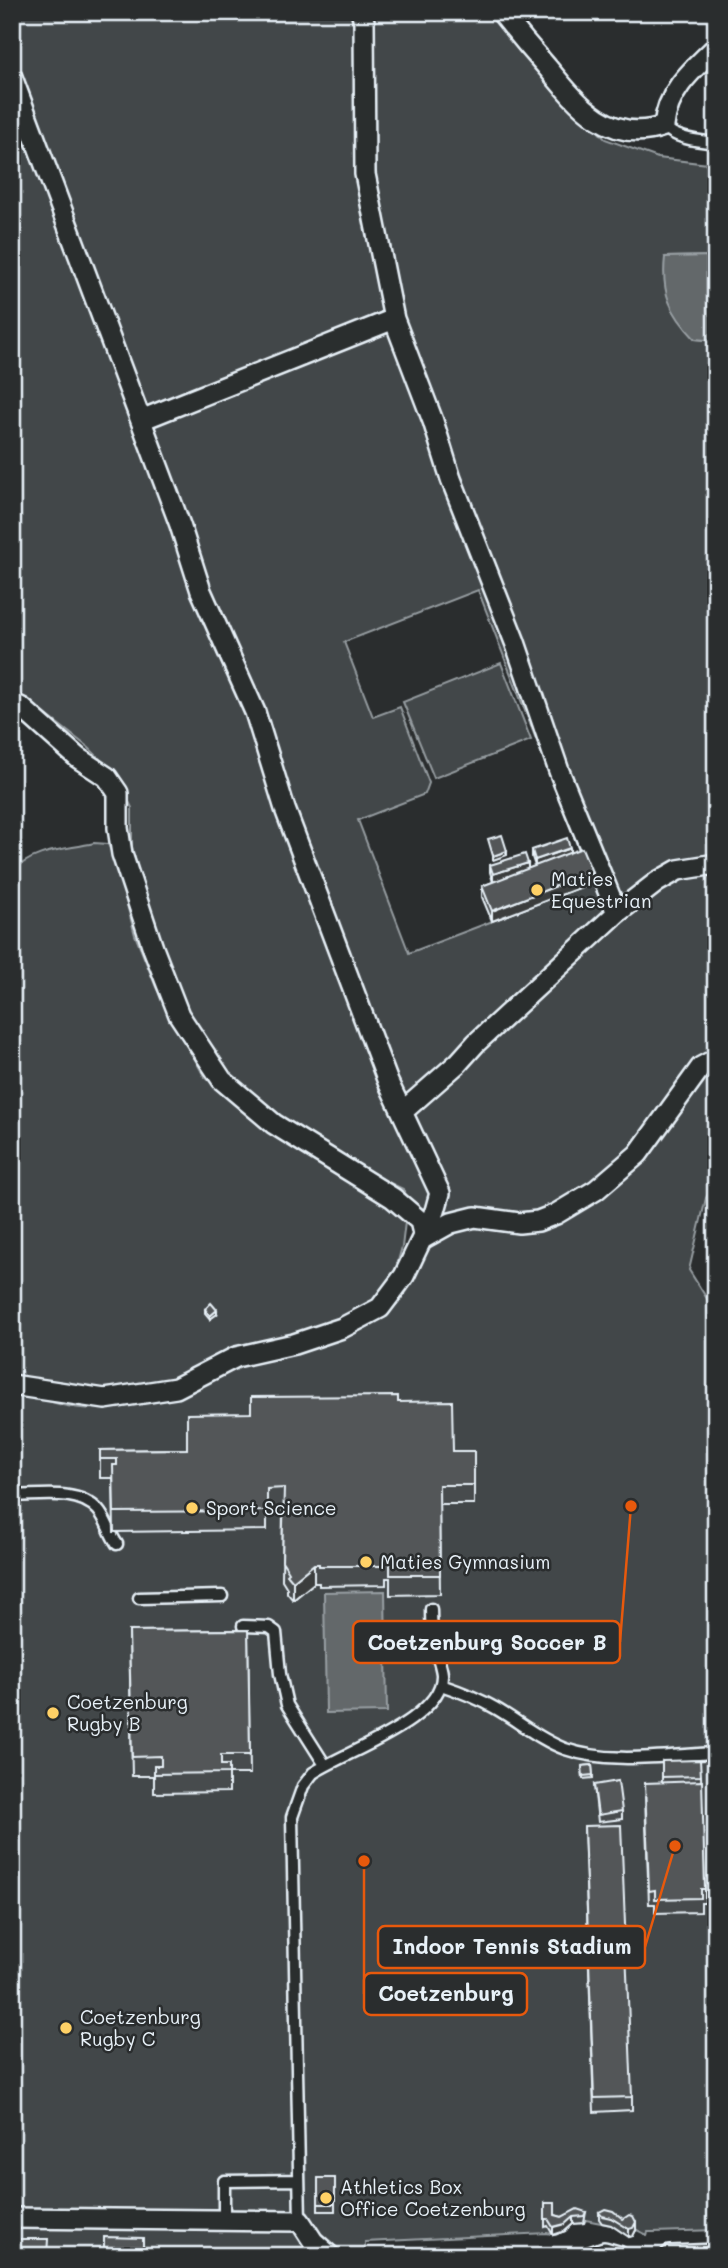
<svg xmlns="http://www.w3.org/2000/svg" width="728" height="2268" viewBox="0 0 728 2268" font-family="Mali,sans-serif">
  <style>
    .green { fill: #424648; stroke: #959ca0; stroke-width: 2; fill-rule: evenodd }
    .water { fill: #63686b; stroke: #989fa3; stroke-width: 2 }
    .lines { fill: none; stroke-linecap: round; stroke-linejoin: round }
    .lane-casing { stroke: #e8f1f8; stroke-width: 15 }
    .street-casing { stroke: #e8f1f8; stroke-width: 24 }
    .lane { stroke: #2a2d2e; stroke-width: 10 }
    .street { stroke: #2a2d2e; stroke-width: 19 }
    .wall { fill: #474b4d; stroke: #e8f1f8; stroke-width: 2 }
    .shaded-wall { fill: #3a3d3e; stroke: #e8f1f8; stroke-width: 2 }
    .building { fill: #535759; stroke: #e8f1f8; stroke-width: 2 }
    .poi-dot { fill: #ffd166; stroke: #2a2d2e; stroke-width: 2.5 }
    .labels { text-anchor: middle; stroke-width: 5; stroke-linejoin: round; paint-order: stroke }
    .poi-label { font-size: 19px; fill: #e8f1f8; stroke: #2a2d2e; text-anchor: start }
    .leader { fill: none; stroke: #e8590c; stroke-width: 2.5 }
    .callout-dot { fill: #e8590c; stroke: #2a2d2e; stroke-width: 2.5 }
    .callout { fill: #2a2d2e; stroke: #e8590c; stroke-width: 2.5 }
    .callout-label { font-size: 21px; text-anchor: middle; font-weight: bold; fill: #e8f1f8 }
  </style>
  <rect width="100%" height="100%" fill="#2a2d2e"/>
  <filter id="ink" filterUnits="userSpaceOnUse"><feTurbulence type="fractalNoise" baseFrequency=".0143" numOctaves="2"/><feDisplacementMap in="SourceGraphic" scale="14" xChannelSelector="R" yChannelSelector="G"/><feConvolveMatrix kernelMatrix="1 2 1 2 8 2 1 2 1" color-interpolation-filters="sRGB"/></filter>
  <g filter="url(#ink)">
    <!-- green -->
    <path class="green" d="M12,12H497L549,78L605,139L658,158L716,165V256L665,257L695,339L716,341V1179L706,1198L689,1270L716,1313V2230L653,2232H648L647,2235L637,2230L629,2237L611,2225L586,2220L584,2223L573,2224L556,2235L547,2233L365,2242V2256H12V1391C40,1396 67,1411 95,1408C136,1405 191,1377 232,1364C245,1360 260,1359 274,1356C317,1348 363,1338 395,1306C412,1289 422,1263 431,1241L403,1189L369,1173L292,1126L240,1089L193,1025L167,969L144,896L132,847V808L117,776L89,748L12,688ZM478,590L592,883L409,953L358,820L425,794L429,783L400,707L373,717L344,642Z
      M501,663L531,740L434,778L403,702Z
      M94,843L108,844L116,863L135,935L156,987L204,1076L234,1103L387,1201L405,1222L402,1247L395,1271L384,1290L370,1305L320,1328L234,1347L214,1364L188,1375L132,1386L86,1389L12,1375V872C35,849 64,850 94,843Z"/>
    <!-- water -->
    <path class="water" d="M716,256V341L695,339C670,313 661,293 665,257Z
      M385,1591L387,1712L326,1713L324,1592Z"/>
    <g class="lines">
      <defs>
        <path id="lane" d="M664,126C674,139 700,141 716,143
          M12,1496C39,1496 78,1488 98,1510C107,1520 109,1533 117,1544
          M139,1598L222,1596
          M243,1626L269,1627L276,1632L280,1674L287,1705L325,1765
          M441,1685C459,1691 478,1698 495,1708C518,1721 540,1740 565,1749C612,1765 667,1755 716,1753
          M224,2219V2181L299,2180
          M300,2221L292,1817L303,1786L313,1773C346,1751 444,1720 442,1674C441,1665 437,1656 435,1647C432,1635 431,1622 431,1609"/>
        <path id="street" d="M361,12L364,21L365,174L394,319L433,421L451,479L515,642L559,771L617,913
          M501,12C516,31 531,49 547,67C578,105 610,145 664,126C667,91 692,70 716,47
          M12,77L180,525L201,591L255,712L285,809L388,1082L440,1193L435,1211L404,1276L380,1308L342,1328L294,1344L236,1357L176,1388L105,1399L12,1385
          M141,420L394,319
          M12,703L22,708L78,758L107,777L118,793V828L122,854L153,948L179,1015L222,1080L274,1124L393,1198L420,1221L424,1238
          M402,1112L458,1063L476,1043L617,913L657,882L678,870L716,864
          M424,1238L451,1223L475,1217L519,1223L538,1221L556,1214L596,1190L638,1154L701,1067L716,1059
          M12,2218L300,2221L313,2241L330,2256
          M593,2256L604,2252L618,2256
          M670,2256L716,2254"/>
      </defs>
      <!-- lane casing -->
      <use href="#lane" class="lane-casing"/>
      <!-- street casing -->
      <use href="#street" class="street-casing"/>
      <!-- lane -->
      <use href="#lane" class="lane"/>
      <!-- street -->
      <use href="#street" class="street"/>
    </g>
    <!-- wall -->
    <path class="wall" d="M532,850L570,853L592,883L492,921L482,897V886L493,882L490,872V865L528,869L535,866L532,857Z
      M205,1309L217,1314L210,1319L205,1313Z
      M398,1402L453,1451H474V1504H439L440,1594L390,1595V1578H386V1585L319,1586V1583H314L293,1600L287,1593V1588L282,1580L283,1508H267V1530L114,1532L113,1478H100V1450L187,1449L251,1413Z
      M248,1630L250,1774H229V1792L154,1793V1776H132L129,1631Z
      M662,1761L701,1776L705,1889V1903H701V1912L655,1913V1904H649L645,1797L662,1783Z
      M592,1765L593,1778L583,1779L582,1766Z
      M594,1785L622,1811V1819L598,1822Z
      M584,1826L632,2097V2110L594,2112Z
      M318,2178H335V2211H318Z
      M545,2203L555,2215L562,2217L586,2212L584,2223L573,2224L565,2231L553,2235L548,2226L545,2227Z
      M599,2212L636,2230L633,2236L629,2237L611,2225L602,2223L599,2219Z"/>
    <!-- shaded-wall -->
    <path class="shaded-wall" d="M570,848V855L535,867V860Z
      M507,851V855L493,860V856Z
      M528,863V871L493,882V874Z
      M592,872V883L492,921V911Z
      M217,1310V1314L210,1319V1316Z
      M314,1564V1583L293,1600V1581Z
      M573,2217V2224L565,2231L553,2235V2227Z
      M636,2222V2230L633,2236L629,2237V2229Z"/>
    <!-- building -->
    <path class="building" d="M502,835L507,851L493,856L488,839Z
      M567,838L570,848L535,860L532,850Z
      M582,848L592,872L492,911L482,886Z
      M525,854L528,863L493,874L490,865Z
      M211,1303L217,1310L210,1316L205,1309Z
      M398,1396V1402L452,1401L453,1451H474V1485H439L440,1575H390V1558H386V1566H319V1564H314L293,1581L287,1574L289,1572L282,1561L284,1488L267,1489V1511L114,1512L113,1465H117V1459H100V1450L187,1449V1414L251,1413V1397Z
      M248,1630L250,1755H221V1765H229V1773L154,1774V1766H161V1756L132,1757L129,1631Z
      M700,1760L701,1776L662,1777V1761Z
      M592,1765L593,1775L583,1776L582,1766Z
      M618,1781L622,1811L598,1815L594,1785Z
      M702,1781L705,1889H701V1898L655,1899V1890L649,1891L645,1783Z
      M621,1825L632,2097L594,2098L584,1826Z
      M318,2178H335V2204H318Z
      M545,2203H555V2215L562,2217L577,2209L586,2212L584,2216L573,2217L565,2224L553,2227L548,2219H545Z
      M605,2209L613,2211L623,2219L629,2215L633,2216L636,2222L633,2228L629,2229L611,2218L602,2216L599,2212Z
      M104,2237L143,2238V2256H104Z
      M12,2239H48L47,2256H12Z"/>
  </g>
  <!-- markers -->
  <g class="poi-dot">
    <circle cx="537" cy="890" r="7"/>
    <circle cx="192" cy="1508" r="7"/>
    <circle cx="366" cy="1562" r="7"/>
    <circle cx="53" cy="1713" r="7"/>
    <circle cx="66" cy="2028" r="7"/>
    <circle cx="326" cy="2198" r="7"/>
  </g>
  <g class="labels">
    <!-- poi labels -->
    <g class="poi-label">
      <text x="551" y="886">Maties<tspan x="551" dy="22">Equestrian</tspan></text>
      <text x="206" y="1515">Sport Science</text>
      <text x="380" y="1569">Maties Gymnasium</text>
      <text x="67" y="1709">Coetzenburg<tspan x="67" dy="22">Rugby B</tspan></text>
      <text x="80" y="2024">Coetzenburg<tspan x="80" dy="22">Rugby C</tspan></text>
      <text x="340" y="2194">Athletics Box<tspan x="340" dy="22">Office Coetzenburg</tspan></text>
    </g>
  </g>
  <!-- callouts -->
  <path class="leader" d="M631 1506L620 1642M675 1846L645 1947M364 1861L364 1994"/>
  <g class="callout-dot">
    <circle cx="631" cy="1506" r="7"/>
    <circle cx="675" cy="1846" r="7"/>
    <circle cx="364" cy="1861" r="7"/>
  </g>
  <g class="callout">
    <rect x="353" y="1621" width="267" height="42" rx="7"/>
    <rect x="378" y="1926" width="267" height="42" rx="7"/>
    <rect x="364" y="1973" width="163" height="42" rx="7"/>
  </g>
  <g class="callout-label">
    <text x="487" y="1650">Coetzenburg Soccer B</text>
    <text x="512" y="1954">Indoor Tennis Stadium</text>
    <text x="446" y="2001">Coetzenburg</text>
  </g>
  <!-- margin -->
  <rect width="728" height="2268" fill="none" stroke="#2a2d2e" stroke-width="42"/>
  <rect x="21" y="21" width="686" height="2226" fill="none" stroke="#e8f1f8" stroke-width="2.5" filter="url(#ink)"/>
</svg>
